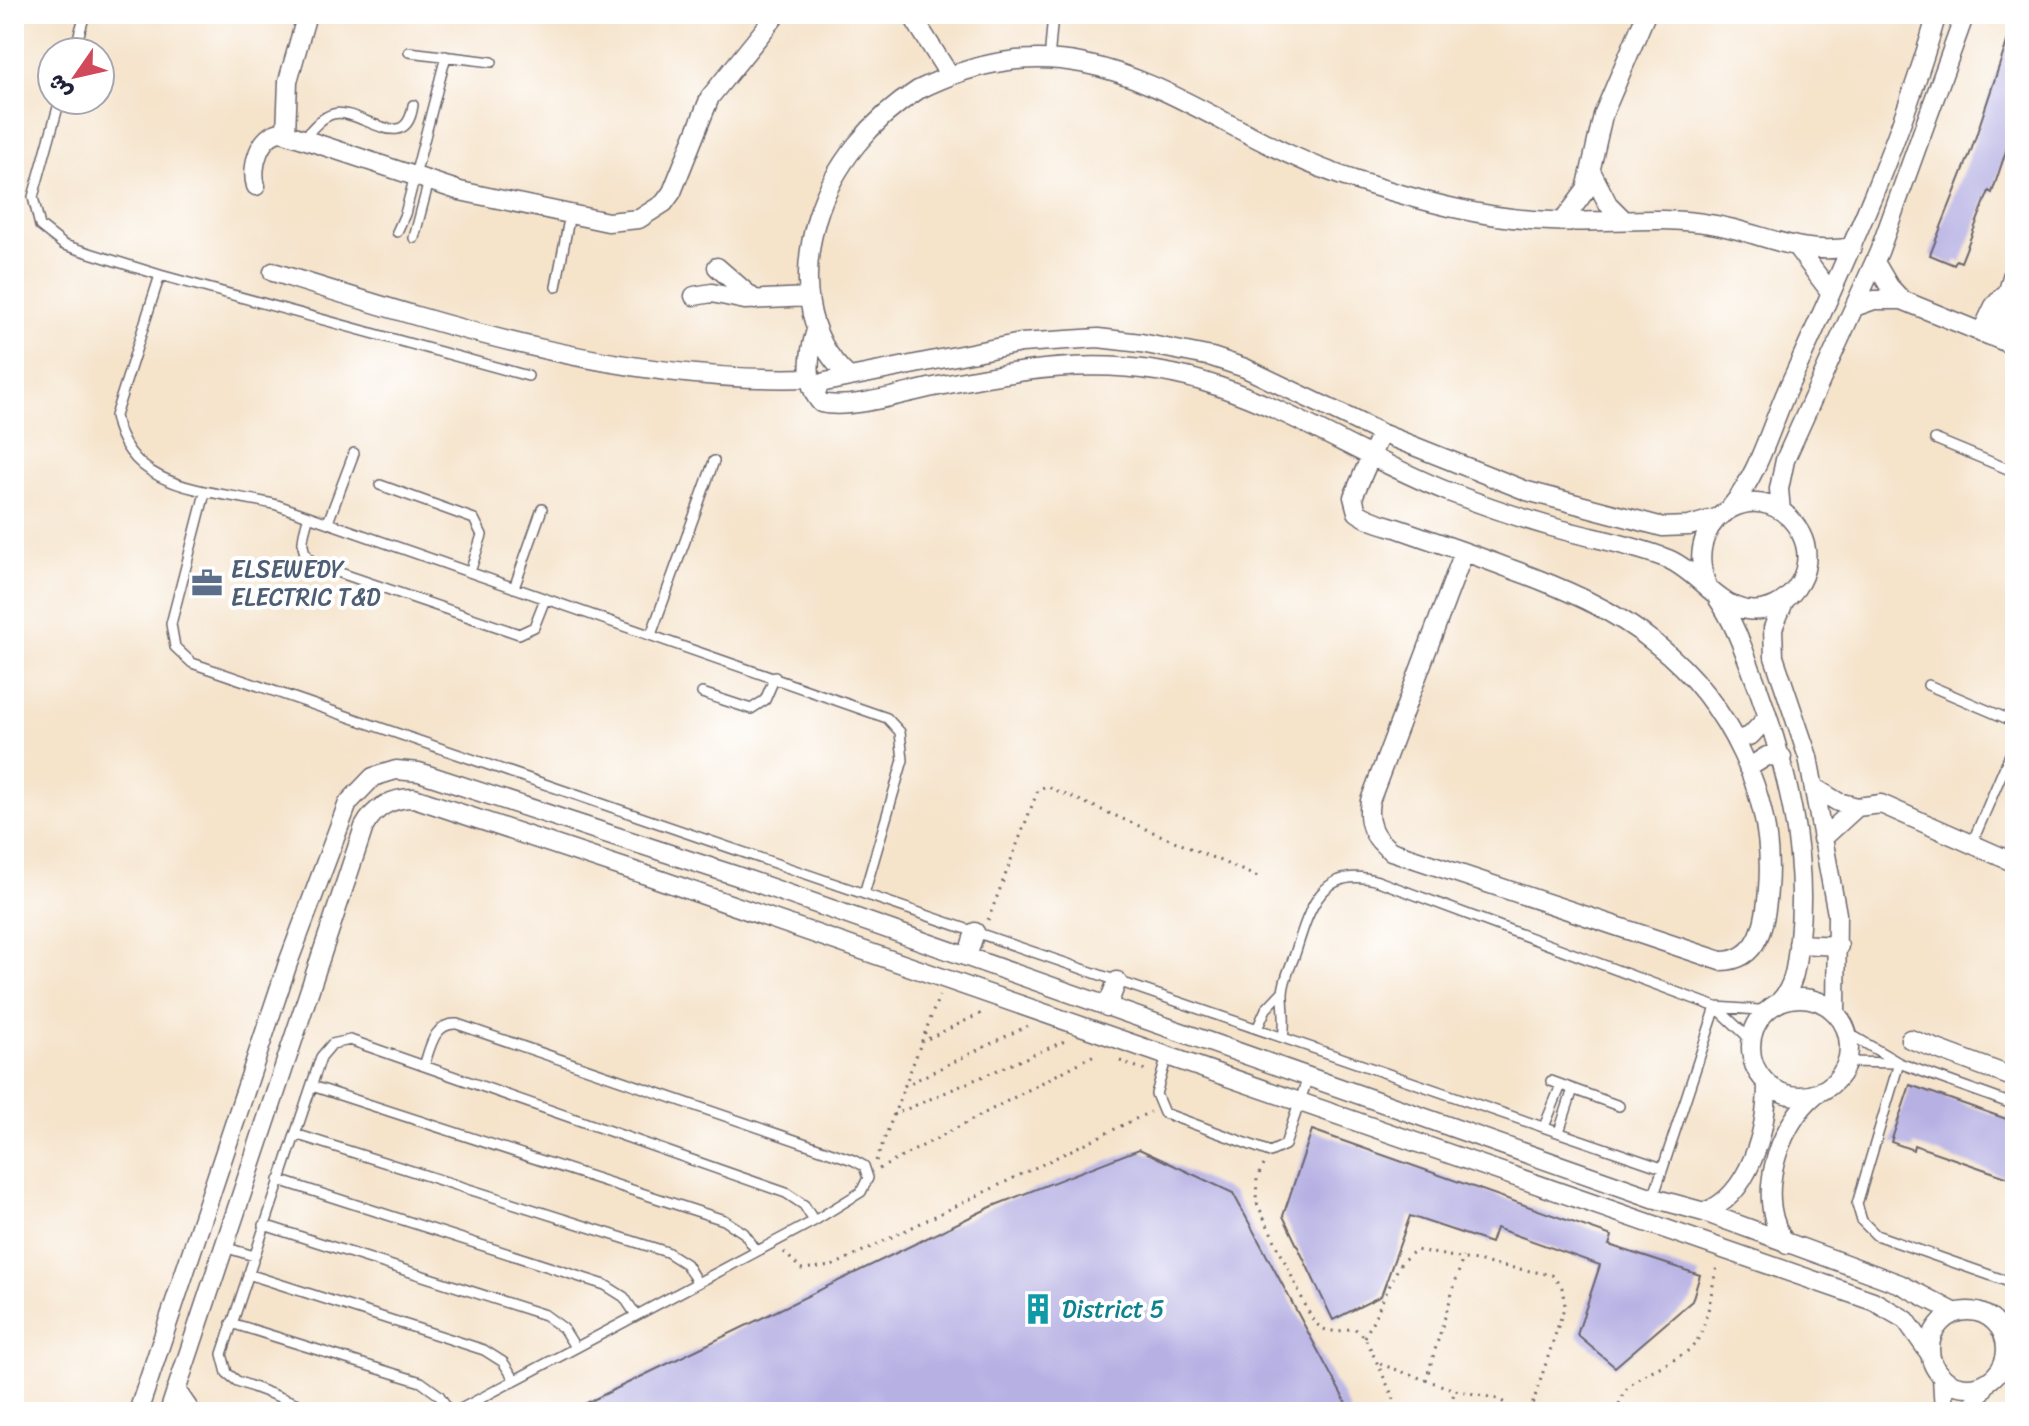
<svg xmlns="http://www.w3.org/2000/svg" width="2029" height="1426" viewBox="0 0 2029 1426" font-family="Sriracha,'Playpen Sans Arabic',sans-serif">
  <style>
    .building { fill: #b6b0e3 }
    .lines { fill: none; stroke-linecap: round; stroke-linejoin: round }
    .lane-casing { stroke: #6c666d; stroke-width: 12 }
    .street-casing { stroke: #6c666d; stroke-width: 21 }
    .path { stroke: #6c666d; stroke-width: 3; stroke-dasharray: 2 6; stroke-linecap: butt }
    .lane { stroke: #fff; stroke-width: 9 }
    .street { stroke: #fff; stroke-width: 18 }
    .labels { text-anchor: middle; stroke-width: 8; stroke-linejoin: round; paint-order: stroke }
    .service-label { font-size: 24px; fill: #4e5e75; stroke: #fff; text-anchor: start }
    .culture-label { font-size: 24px; fill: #0d838f; stroke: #fff; text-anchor: start }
  </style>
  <rect width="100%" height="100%" fill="#fff"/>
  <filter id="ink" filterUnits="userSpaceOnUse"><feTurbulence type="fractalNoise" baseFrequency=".0125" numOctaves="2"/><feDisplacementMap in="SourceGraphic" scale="16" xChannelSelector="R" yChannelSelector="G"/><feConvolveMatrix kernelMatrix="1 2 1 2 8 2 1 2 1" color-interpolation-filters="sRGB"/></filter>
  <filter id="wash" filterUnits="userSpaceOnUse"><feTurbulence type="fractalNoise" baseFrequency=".006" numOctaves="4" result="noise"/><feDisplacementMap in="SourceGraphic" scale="32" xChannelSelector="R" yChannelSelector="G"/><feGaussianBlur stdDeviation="1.8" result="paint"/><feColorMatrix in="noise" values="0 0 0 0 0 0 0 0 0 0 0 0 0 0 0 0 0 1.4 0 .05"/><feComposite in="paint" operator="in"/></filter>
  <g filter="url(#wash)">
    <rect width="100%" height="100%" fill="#f5e3ca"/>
    <g id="blocks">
      <!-- building -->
      <path class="building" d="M2012,27L2015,124L1992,193L1989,191L1961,262L1956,260L1954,265L1930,255L1971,151Z
        M1910,1085L2015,1122V1180L1914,1145L1913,1150L1891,1142Z
        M1312,1130L1612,1236L1609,1245L1700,1275L1692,1301L1615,1367L1577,1335L1600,1265L1496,1228L1491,1243L1410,1216L1381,1296L1333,1320L1283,1216Z
        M1139,1149L1233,1193L1351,1412H568L993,1206Z"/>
    </g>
  </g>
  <g filter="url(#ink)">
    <use href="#blocks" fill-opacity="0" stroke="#6c666d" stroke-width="2"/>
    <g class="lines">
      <defs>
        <path id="lane" d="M1050,49L1053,14
          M74,52L85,14
          M409,52L492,62
          M60,100L33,197L40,226L64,245L160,275L528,376
          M303,139C311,130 321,117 333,114C360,107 406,158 413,105
          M397,232L405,214L446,56
          M414,238L429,181
          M160,275L115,416C130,495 215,489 277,505L887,718L900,732L903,760L864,894
          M556,287L570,214
          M1935,439L2015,472
          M380,485L474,519L482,535L470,572
          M205,493L171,624L175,647L192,663L1662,1168
          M309,516C303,535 296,553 317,565L519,634L534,627L545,599
          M328,522L354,453
          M514,588L542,509
          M651,635L714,461
          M1928,685L2015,722
          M702,693L751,709L765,700L775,677
          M1972,843L2015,743
          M1716,1007L1759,1010L1772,1006
          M1257,1029L1266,1009L1282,992
          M1848,1033L1899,1063
          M1283,1037C1286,1022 1283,1009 1283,994C1283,980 1292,964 1296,951C1309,909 1322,864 1378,881L1716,1007L1751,1040
          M1167,1056L1156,1094L1164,1113L1270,1152L1285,1145L1308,1077
          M1848,1062L1896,1063
          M424,1066C430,1048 434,1022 457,1024L853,1160L864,1166L868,1178L861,1192L814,1221L455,1412
          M1551,1081L1619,1106
          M312,1086L724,1220L744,1233L756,1250
          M2015,1105L1899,1063L1857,1204L1862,1221L1876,1235L2015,1284
          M1544,1127L1561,1085
          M1559,1132L1573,1089
          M295,1134L667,1252L686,1264L697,1282
          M279,1180L605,1285L624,1297L636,1315
          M1653,1198L1716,1007
          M264,1225L545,1315L563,1328L575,1347
          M224,1247L254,1256
          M248,1274L484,1350L503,1362L515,1380
          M231,1323L421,1382L439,1395L450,1412
          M2007,1353L2015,1350
          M319,1412L237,1381L227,1373L222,1354L321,1057L332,1044L350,1040L786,1193L804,1205L814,1221"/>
        <path id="street" d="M911,14L948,73
          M286,133L288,81L307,14
          M1592,173L1608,204L1624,220
          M256,186C250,167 260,133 282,132L460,191L608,222L639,219L664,203L672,192L710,97L777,14
          M1563,221L1586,190L1603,115L1646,14
          M1798,249L1831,293
          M1875,262L1889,286L1902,300
          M717,267L755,300
          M273,272C449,327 624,384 810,378
          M694,296L712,293L745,300L809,297
          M1857,306L1874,300H1902L2015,346
          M816,330C809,352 804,384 821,403C850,410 904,393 934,387C1029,367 1122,353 1217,386C1298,413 1370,461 1449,492C1483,505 1517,517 1552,527C1590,538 1631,544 1668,559C1698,572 1717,606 1747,610C1787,616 1820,571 1801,534C1769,471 1680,512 1706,583
          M1981,333L1994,306L2004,295
          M1995,338L2015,266
          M849,377C803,336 801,273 817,218C833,165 872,119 918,90C1099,0 1195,130 1357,181C1422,201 1483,219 1551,221C1604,224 1658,215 1710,224C1762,232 1798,257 1852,247
          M815,394L820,384L825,382L1021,343L1098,338L1141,343L1212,357L1245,368L1381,433L1527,491L1663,527L1689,526L1716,518
          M1381,433L1353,497L1357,512C1370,522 1388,525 1402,530C1439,543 1475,555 1511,569C1561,587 1615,610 1656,644C1728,701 1776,797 1768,889C1766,921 1760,961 1721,961L1391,851C1373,838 1366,823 1370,801L1464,552
          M1730,508C1759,474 1770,428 1788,388C1844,265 1900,144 1937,14
          M1781,511L1779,489L1785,460L1879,252L1965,14
          M1718,599C1737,627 1746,657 1758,688C1787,770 1808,851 1799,939C1796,962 1796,984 1780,1001
          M1784,602L1773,628L1774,657L1808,757L1837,914L1836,1012
          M1736,741L1751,735L1768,717
          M1748,768L1767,756L1782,757
          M1815,788L1838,802L1857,807
          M1822,839L1857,807L1881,804L2015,863
          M1798,944L1839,946
          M967,957L975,932
          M1751 1047a49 49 0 1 1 98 0a49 49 0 1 1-98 0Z
          M1107,1007L1117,981
          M1910,1039L2015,1078
          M1704,1212C1750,1196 1767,1129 1767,1084
          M1787,1244C1753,1204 1777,1125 1816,1094
          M1930 1349a38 38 0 1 1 76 0a38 38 0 1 1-76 0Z
          M1942,1377L1944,1412
          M176,1390L191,1412
          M138,1412L288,963L348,803L373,777L396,770L419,772L737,876L1653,1198L1704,1212L1900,1284L1954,1312
          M169,1412L364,827C375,807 391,798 414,798L649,876L1873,1301L1906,1320L1930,1354
          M1968,1412L1987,1383"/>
      </defs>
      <!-- lane casing -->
      <use href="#lane" class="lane-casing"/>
      <!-- street casing -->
      <use href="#street" class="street-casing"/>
      <!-- path -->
      <path class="path" d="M988,920L1038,790L1046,786L1260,878
        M921,1042L986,1011
        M1120,1061L1150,1072
        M904,1086L1027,1026
        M893,1115L1065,1041
        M876,1161L939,996
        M1264,1165L1257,1178L1256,1201L1311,1317C1323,1335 1335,1332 1354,1328L1365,1337L1400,1412
        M879,1169L1098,1053
        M784,1252L801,1269L832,1266L1150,1112
        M1365,1337L1401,1262L1416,1250L1552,1275L1562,1288L1565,1305L1530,1412
        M1380,1364L1455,1390L1498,1399L1520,1412
        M1426,1380L1463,1257
        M1448,1412L1455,1390
        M1572,1412L1580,1407H1617
        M1618,1412C1620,1374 1666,1370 1690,1349C1709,1332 1710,1291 1717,1267"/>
      <!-- lane -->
      <use href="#lane" class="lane"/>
      <!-- street -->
      <use href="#street" class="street"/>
    </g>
  </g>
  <!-- icons -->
  <defs>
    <symbol id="office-bare" viewBox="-9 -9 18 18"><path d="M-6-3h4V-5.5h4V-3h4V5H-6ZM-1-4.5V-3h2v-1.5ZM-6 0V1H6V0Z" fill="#5c6f8a" stroke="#fff" stroke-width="2.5" paint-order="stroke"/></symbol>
    <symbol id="building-bare" viewBox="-9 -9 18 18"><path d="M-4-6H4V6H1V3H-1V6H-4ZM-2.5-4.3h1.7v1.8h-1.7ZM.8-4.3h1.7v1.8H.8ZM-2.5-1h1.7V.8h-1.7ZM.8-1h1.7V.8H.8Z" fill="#0f9aa8" stroke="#fff" stroke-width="2.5" paint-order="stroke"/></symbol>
  </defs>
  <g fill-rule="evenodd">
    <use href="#office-bare" x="185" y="561" width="44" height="44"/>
    <use href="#building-bare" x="1016" y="1287" width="44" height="44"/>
  </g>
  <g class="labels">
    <!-- service labels -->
    <g class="service-label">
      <text x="231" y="577">ELSEWEDY<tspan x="231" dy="28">ELECTRIC T&amp;D</tspan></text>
    </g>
    <!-- culture labels -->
    <g class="culture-label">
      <text x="1062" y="1317">District 5</text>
    </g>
  </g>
  <!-- margin -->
  <rect width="2029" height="1426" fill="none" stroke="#fff" stroke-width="48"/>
  <!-- north arrow -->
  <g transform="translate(76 76) rotate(236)"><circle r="38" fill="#ffffff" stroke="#a7a7b1" stroke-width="2"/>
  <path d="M0-6L14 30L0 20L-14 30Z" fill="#d1495b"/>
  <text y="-12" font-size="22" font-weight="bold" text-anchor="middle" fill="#22223b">ش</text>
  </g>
</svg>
